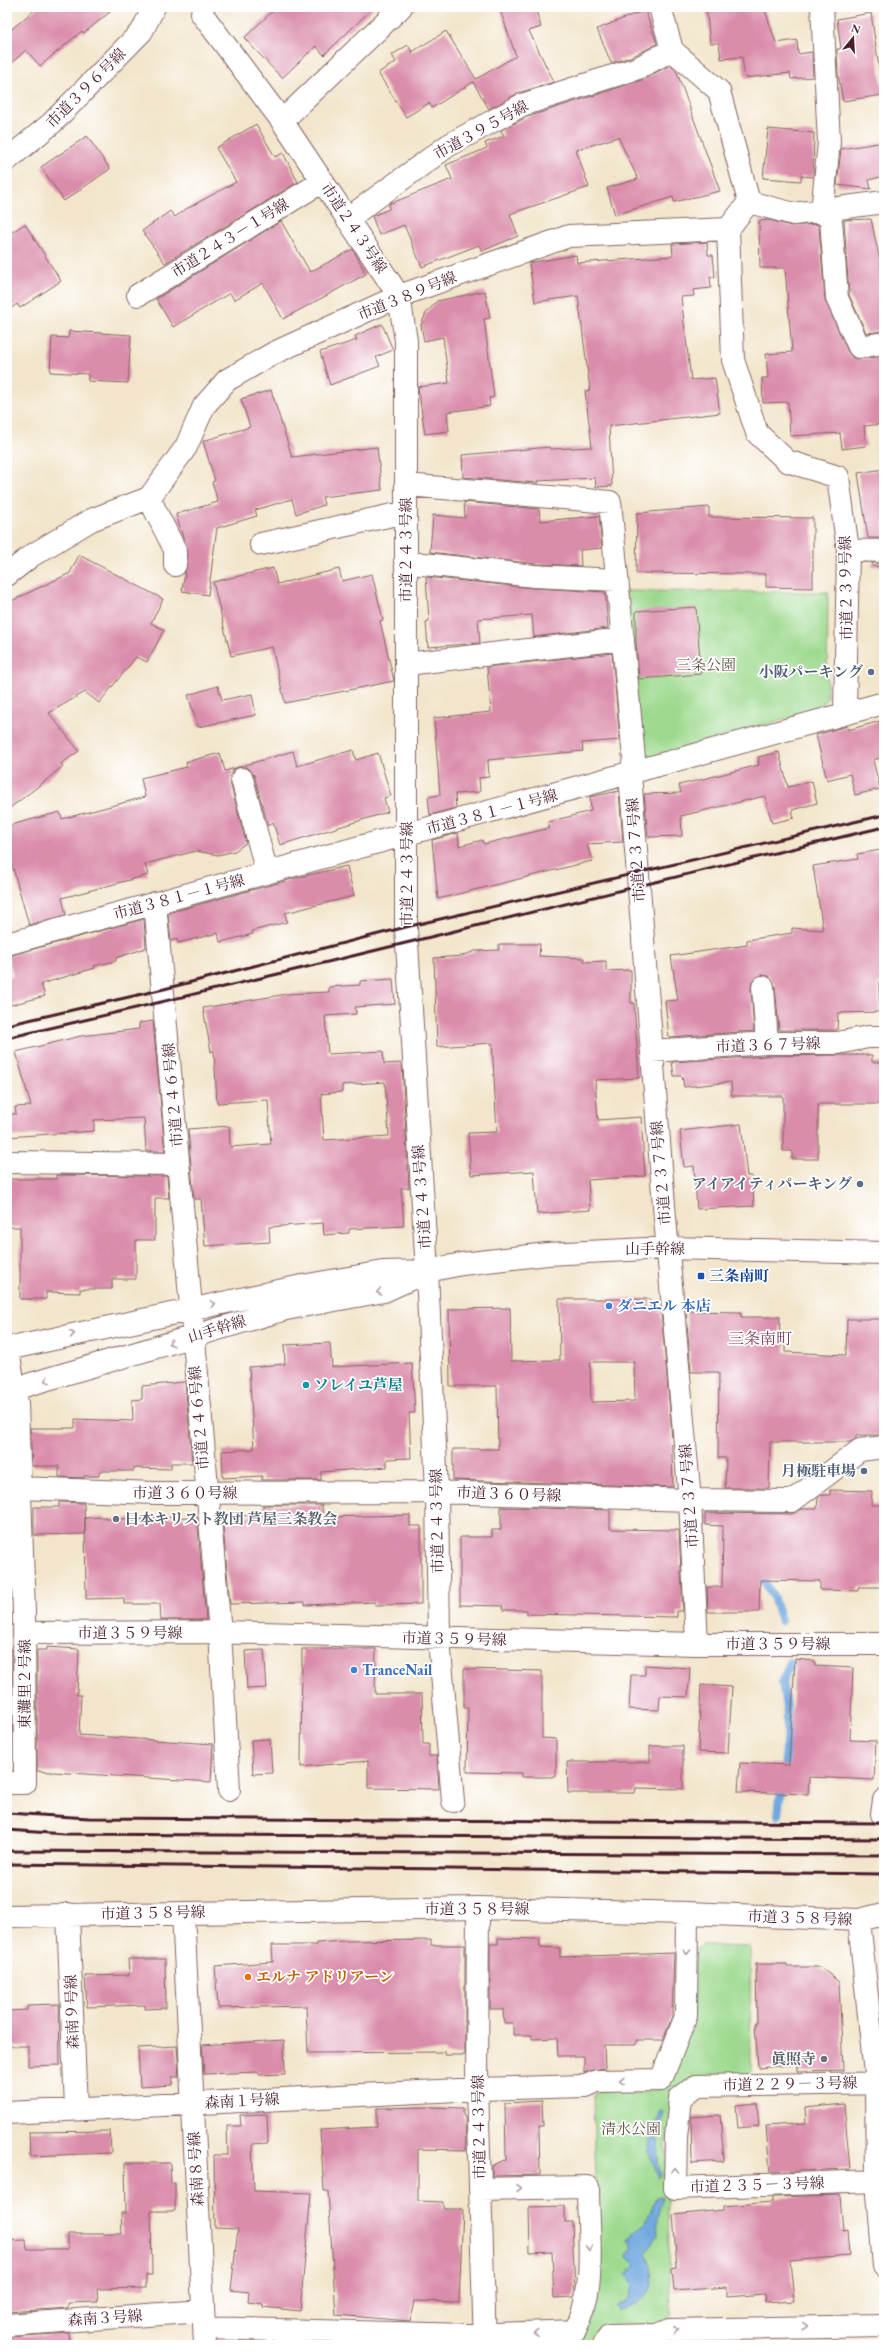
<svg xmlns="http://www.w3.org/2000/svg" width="891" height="2352" viewBox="0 0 891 2352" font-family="'EB Garamond','Noto Serif JP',serif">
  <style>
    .green { fill: #9cd98d; stroke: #737c5c }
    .water { fill: #70a8df; stroke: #5d6485 }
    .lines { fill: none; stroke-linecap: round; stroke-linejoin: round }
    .stream { stroke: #70a8df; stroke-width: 8 }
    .building { fill: #da8cab; fill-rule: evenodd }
    .minor-casing { stroke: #856463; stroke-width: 24 }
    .minor { stroke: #fff; stroke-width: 22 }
    .rail { stroke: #4a1f2b; stroke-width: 3 }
    .oneway { stroke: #ae9aa0 }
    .service-dot { fill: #5c6f8a; stroke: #fff; stroke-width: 1.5 }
    .transit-dot { fill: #1a4fb4; stroke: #fff; stroke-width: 1.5 }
    .shop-dot { fill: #3f7fe0; stroke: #fff; stroke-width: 1.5 }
    .culture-dot { fill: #0f9aa8; stroke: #fff; stroke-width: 1.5 }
    .worship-dot { fill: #6b7280; stroke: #fff; stroke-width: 1.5 }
    .food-dot { fill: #e8710a; stroke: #fff; stroke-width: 1.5 }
    .labels { text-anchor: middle; stroke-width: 3.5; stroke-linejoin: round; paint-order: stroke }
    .street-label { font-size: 15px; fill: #4a1f2b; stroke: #fff }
    .park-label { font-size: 15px; fill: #635748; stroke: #fff }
    .service-label { font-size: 15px; font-weight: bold; fill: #4e5e75; stroke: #fff; text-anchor: end }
    .transit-label { font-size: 15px; font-weight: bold; fill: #164399; stroke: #fff; text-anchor: start }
    .shop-label { font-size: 15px; font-weight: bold; fill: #366cbe; stroke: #fff; text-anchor: start }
    .culture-label { font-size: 15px; font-weight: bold; fill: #0d838f; stroke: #fff; text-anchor: start }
    .worship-label { font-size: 15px; font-weight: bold; fill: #5b616d; stroke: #fff; text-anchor: start }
    .food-label { font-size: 15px; font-weight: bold; fill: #c56008; stroke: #fff; text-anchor: start }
    .neighbourhood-label { font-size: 16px; fill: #7c4558; stroke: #fff }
  </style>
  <rect width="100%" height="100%" fill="#fff"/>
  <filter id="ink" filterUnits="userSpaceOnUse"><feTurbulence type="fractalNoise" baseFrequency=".025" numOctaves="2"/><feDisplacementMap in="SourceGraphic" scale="8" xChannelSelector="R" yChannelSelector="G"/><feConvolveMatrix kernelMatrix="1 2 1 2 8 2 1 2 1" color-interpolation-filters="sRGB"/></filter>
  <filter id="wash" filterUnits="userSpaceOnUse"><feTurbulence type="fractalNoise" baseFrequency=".012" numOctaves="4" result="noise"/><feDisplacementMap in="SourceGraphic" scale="16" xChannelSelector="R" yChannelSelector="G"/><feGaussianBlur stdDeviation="0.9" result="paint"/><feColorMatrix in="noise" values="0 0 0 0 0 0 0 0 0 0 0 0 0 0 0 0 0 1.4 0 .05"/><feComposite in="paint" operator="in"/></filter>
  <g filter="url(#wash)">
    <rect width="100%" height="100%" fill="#f2e5cb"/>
    <!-- green -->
    <path class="green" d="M624,591L828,592L827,697L820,709L641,760Z
      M703,1945L750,1946L751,2072L744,2080H689L666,2144L671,2315L657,2329L600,2330L591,2345H554V2343H581L597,2287L593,2096L600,2088H660L696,1949Z"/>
    <!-- water -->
    <path class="water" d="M660,2111L663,2112L656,2140L659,2141L658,2163L661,2175L659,2178L648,2151L651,2135Z
      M656,2197H662L657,2219L658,2234L646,2254C653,2268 657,2286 644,2298C638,2304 626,2307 618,2311L616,2306L628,2300L633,2285L626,2275L635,2265L626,2256L633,2248L628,2241L635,2231L645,2222Z"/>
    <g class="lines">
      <!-- stream -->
      <path class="stream" d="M759,1572L773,1596L781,1621
        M778,1815L786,1751L787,1713L782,1683L790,1662"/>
    </g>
    <g id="blocks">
      <!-- building -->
      <path class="building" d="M38,7H116L84,33L82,31L40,66L26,50L7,67V33Z
        M277,7H374L324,55L316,46L282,78L244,38Z
        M499,7H535L541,27L529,31L554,82L518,93L489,109L473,82L432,108L429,103L406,117L378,73L396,62L392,55L408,45L412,52L446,31L476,79L516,56Z
        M706,7H764L776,43L797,40L798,54L812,52L813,77L791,79L790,73L745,78L742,57L721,59L719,43H710Z
        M645,10L657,44L633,56L611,63L597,29Z
        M871,13L883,95L843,101L838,74L837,49H841L837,19Z
        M670,65L676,70L720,191L674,202L673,197L615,215L607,188L638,179L618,137L576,150L589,187L510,214L518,236L482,251L479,245L422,267L404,225L379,235L372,216L389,209V204L452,179L446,165L487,148L485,143L504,136L501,130L527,117L642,80Z
        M256,124L275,157L283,153L298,182L165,263L142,231L170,211L175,217L186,209L236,182L216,148Z
        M768,129L814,133L813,177L801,176V181L763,178Z
        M87,136L110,169L64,201L41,167Z
        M884,142V176L869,180L871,189L837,185L841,149Z
        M871,219L884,280V331L866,333L849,295L844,220Z
        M770,220L791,226L816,224L819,226L825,299L848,352L853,358L860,359L884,356V424L864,426L866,446L842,449L840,433L790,436L788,402L763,403L762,378H768L766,354L792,352L785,268H760L759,221Z
        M281,221L310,272L353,249L366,274L283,319L263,283L234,300L230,293L173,327L156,299Z
        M25,224L61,281L20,308L17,304L7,311V235Z
        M707,242L708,255H713L715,277H710L711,288L693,290L694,296L681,297L691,380L715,378L720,413L609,426L612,486L596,487L595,478L537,481L538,483L463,477L462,455L550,447L551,449L592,447L585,391L590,390L578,296L535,302L529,263L576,255L577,263L673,256L672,244Z
        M485,291L490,318L484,319L494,397L489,398L490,406L447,412L449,431L425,434L418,387L449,383L443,337L424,341L421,325L426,313L437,301Z
        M382,324L393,350L376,357L380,366L330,385L320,352L357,340L355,336Z
        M69,331L131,335L128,383L88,381V374L50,372L52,337L68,338Z
        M271,390L292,457L377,447L382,490L322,497L324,505L296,514L292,499L255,510L257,516L217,528L208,595L182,591L188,554L176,514L218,502L212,482L215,481L203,441L250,427L241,399Z
        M884,469V538H868L858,473Z
        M464,502L539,509L540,521L599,516L602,548L580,550L581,566L535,564L430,552L433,515L465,518Z
        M709,507V517L813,518V588L766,587V574L636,573L637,513Z
        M79,555L163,599L151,623L164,630L147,662L136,657L99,703L85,692L49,713L79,751L61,764L63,766L44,782L7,810V603L70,573Z
        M872,563H884V566H872Z
        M273,568L277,584L339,569L342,581L372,574L383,620L380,621L394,681L285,703L272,647L231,656L213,582Z
        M426,577L533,588L605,592L608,628L534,637L532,615L478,619L480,643L428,647L426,622L429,621Z
        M696,607L701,674L639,679L636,642V611Z
        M612,653L620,740L582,743L583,751L488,760L489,777L479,778L480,792L455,794L456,808L430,815L428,797L440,795L434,718L491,712L487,667Z
        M218,686L222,700L252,694L256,715L198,727L188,695Z
        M884,720V757L873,760L880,789L855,795L850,774L827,780L816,735L847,726L848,730Z
        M353,750L356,760L378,753L391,796L384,798L388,812L280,845L273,822L268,826L254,775L246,767H238L233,770L230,782L246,843L235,851L218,855L196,851L145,864L148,875L62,898L66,915L29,925L7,847V826L60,812L62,819L145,797L141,778L187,767L186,762L220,753L225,771L293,751L297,766Z
        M779,752L788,787L812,781L817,803L792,810L794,818L772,823L765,796L681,816L682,836L648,837L644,794L681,793L679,785L759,765L758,757Z
        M619,791L623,842L587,844L592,861L438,899L432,840L458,833L459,846L482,840L484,844L550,828L548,822L591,811L590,797Z
        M881,850L884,870V982H879L880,1012L838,1013L837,1030H779L775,986L769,976L762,975L752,981L751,988L754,1031L669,1037L665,1001L678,1000L671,956L747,945V940L792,933V928L823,930L813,866L858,859L857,854Z
        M347,866L354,896L285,913L287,922L252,931L253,934L220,942L218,933L178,943L177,939L171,941L168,913L296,878Z
        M144,919L146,948L116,958V961L94,966L95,968L41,984L45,996L7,1006V978L13,976L8,956Z
        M499,944H540L539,956L584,958V962L606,961V971L631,970V1003H634L639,1078L595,1080L598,1120L641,1117L645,1176L588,1180L590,1210L537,1214L534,1171L471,1175L468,1133L497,1132L492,1043L437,1047L434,958L462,956L475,951L499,950Z
        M393,979L395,1004L355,1007L356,1014L325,1016L328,1054L383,1051L384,1064L402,1063L409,1188H401L404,1226L349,1229V1233L324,1235L323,1223L269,1227L270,1242L205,1246L201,1199H194L188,1129L229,1126L230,1147L271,1144L268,1100L217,1103L214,1051L211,1052L203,1008L287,994L329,992V987L360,985V981ZM385,1082L389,1136L324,1140L321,1094L342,1092V1085Z
        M153,1021L165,1151H146L144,1118L94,1120V1131L7,1137V1114H16L15,1107L31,1106L16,1052L81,1036L139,1029V1023Z
        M843,1055H872V1062H884V1104H818V1159H792V1151H783V1096H732L731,1082L684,1087L682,1076H674L672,1062L767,1056Z
        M741,1124L747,1176H752L754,1206L697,1209L694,1166L684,1167L680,1131Z
        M56,1175L167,1176L169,1198H155V1240H136V1279H112V1289H80V1293L46,1292V1299H20V1227H7V1179H56Z
        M559,1299H650V1311H661L671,1422L673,1487L453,1480V1449H498L497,1386H450L449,1309L510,1308L511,1361L560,1360ZM590,1362H634L635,1401L591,1402Z
        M686,1311L741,1312V1317H780L779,1343H785V1352L846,1355L847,1319H884V1435H856V1439L850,1442H770L769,1488H725L726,1458H718L719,1372H691Z
        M330,1343L332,1367L412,1363L415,1413H409L411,1458L387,1459V1467L321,1472V1480H262V1476L223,1478L222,1451L254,1449L249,1367L285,1364L284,1345Z
        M185,1382L192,1463H171V1469L134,1468V1471H99V1476H84V1478L59,1477V1466H32L30,1428H75V1419L133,1421L132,1400L142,1399V1386Z
        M830,1490L872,1491L871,1505H884V1587H858V1591L820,1590V1581L760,1580L759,1612H708L707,1587H722L723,1526L705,1525V1513L792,1514L802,1509H817L818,1497L821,1495H830Z
        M59,1502L84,1503L85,1534L34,1535V1507H59Z
        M263,1505H322L323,1517L410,1515V1526H421V1604L375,1605V1602L305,1605V1602L230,1604L222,1516L263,1515Z
        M501,1507L610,1510V1529L679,1530L683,1611H677V1617L527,1614V1610H503V1606L460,1605V1537H492V1530H501Z
        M106,1517V1519L197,1517L206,1620H161L160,1604H124V1598L86,1599L85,1518Z
        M47,1647L79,1649L77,1695H81L79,1735L213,1744L211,1782L37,1771V1650H47Z
        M302,1649H376L375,1694H422L423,1744H429V1756H437L439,1789L368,1788V1761L301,1767Z
        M7,1650H12V1747H7Z
        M264,1650L267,1688L247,1689L245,1651Z
        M795,1659L815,1661V1666L853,1668L850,1740L876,1741L874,1780L809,1777L808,1794L738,1792L740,1763L789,1765Z
        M645,1665L690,1668L688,1697L660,1696L659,1710L629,1709L631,1675H645Z
        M464,1669L542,1671V1738L556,1739V1777H522V1773L467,1772L468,1708H464Z
        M701,1685L732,1687L728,1753L698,1752Z
        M270,1739L272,1773L253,1774L251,1740Z
        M650,1746H683V1789L636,1788L635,1793H568L567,1762H650Z
        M498,1938L540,1939V1947L560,1948V1957L674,1953L672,2017L663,2040H636V2045H604L605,2068L592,2070L584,2073V2056H558L557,2038L532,2039V2035H513V2023H504L503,2009H490V1944H498Z
        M431,1940V1945H465V2055H445V2052L308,2053L306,2006L218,2008L215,1966L273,1962L272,1945H317V1943L344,1941Z
        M128,1959H165L166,2008L145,2009V2005L87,2007L85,1976L129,1975Z
        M756,1964H787V1967H820L839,1982L843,2070L798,2071V2064L758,2068L755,2024H757Z
        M59,2004L60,2065L28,2066V2046H7V2011L27,2010V2005Z
        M284,2040L285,2074L259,2075V2072L204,2074L202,2045Z
        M177,2046L179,2077H172V2085L140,2087L138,2048Z
        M542,2101L543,2126H539L540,2175L492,2176V2166L506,2159L505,2103Z
        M757,2103L759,2126L738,2128L736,2105Z
        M844,2104L850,2169L770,2172L766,2126L806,2123L805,2108Z
        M430,2107L463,2108V2116L465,2117L466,2150L418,2149V2201L443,2202V2209H463L459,2302L414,2301L410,2321L336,2315L328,2191H324L320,2130L377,2127V2108Z
        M267,2114L268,2143L252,2144L254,2191L311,2193L300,2311L263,2307V2304L248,2302L249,2292L231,2290L238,2229L215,2228L214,2155H228L227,2126H241L240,2115Z
        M720,2115L724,2161L692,2163L691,2117Z
        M110,2131L111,2153L30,2156L29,2132Z
        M125,2163H170L171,2184L175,2183V2211H151L152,2275H146V2288L97,2289L98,2302L68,2303V2308L7,2312V2241L26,2240L27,2249H68V2234H122L121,2213H126Z
        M840,2195L843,2231L847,2230L849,2256L790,2261L794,2301L765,2303L764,2294L727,2297V2287L674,2291L672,2269L677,2268L673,2215L723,2210V2206L772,2202V2197Z
        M565,2206V2222H572L575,2291L573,2297L554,2298L552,2252L530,2253L529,2207Z
        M69,2333L70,2345H7V2337Z"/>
    </g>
  </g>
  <g filter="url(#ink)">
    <use href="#blocks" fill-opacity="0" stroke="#856463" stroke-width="1"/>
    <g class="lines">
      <defs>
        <path id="minor" d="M203,7L202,14L282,121L399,296L406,341V927L427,1271L437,1492L439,1639L453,1801
          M660,7L672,50L719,91L749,202
          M822,7L829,142L822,212L831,220L837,298L859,347L884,343
          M282,121L401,7
          M7,160L52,123L142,31L154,7
          M347,219L449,145L522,105L638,68L672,50
          M728,229L733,360L757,433L787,461L838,477L848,550L845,713
          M138,295L323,181
          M406,485L610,502L634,759L630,774L665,1218L690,1500L697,1644
          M149,498L175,550V565
          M261,544L406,512
          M848,550L884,551
          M405,562L534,576L617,580
          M7,575L31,556L91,520L149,498L186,447L204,406L227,380L274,353L399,296L569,236L728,229L749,202L794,214L884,202
          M406,664L623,639
          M242,779L267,873
          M155,903L220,1632L229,1790
          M7,944L884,703
          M763,987L767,1043
          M652,1051L767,1043H838L868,1037H884
          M7,1162L178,1164
          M7,1345L17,1403L24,1612L25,1783H7
          M7,1349L302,1286L383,1272L427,1271L462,1264L547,1254L667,1248L884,1253
          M7,1391L286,1309L384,1291L419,1275
          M20,1488L155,1493L437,1492L690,1500L792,1501L860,1450L884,1447
          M24,1633L220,1632L697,1644H884
          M882,1814L884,1800
          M478,1908L477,2089L485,2345
          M183,1913L205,2345
          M68,1914L76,2109
          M7,1916L478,1908L687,1913L859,1920L884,1914
          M859,1920L876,2083L877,2181L884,2266
          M7,2113L477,2089L586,2086L597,2081L661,2080L686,2016L687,1913
          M877,2181L675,2188L676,2137L680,2098L695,2086L884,2083
          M7,2325L203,2311
          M204,2328L468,2335L575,2331C597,2288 588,2234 588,2187L480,2189
          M603,2345L609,2336L657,2335L669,2330L884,2326"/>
      </defs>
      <!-- minor casing -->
      <use href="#minor" class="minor-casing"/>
      <!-- minor -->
      <use href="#minor" class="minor"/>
      <!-- rail -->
      <path class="rail" d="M7,1025L164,989L406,927L884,815
        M7,1038C300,971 591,896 884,827
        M7,1813L89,1818L884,1823
        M7,1830L64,1834L884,1839
        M7,1851L884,1855
        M7,1864L884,1874"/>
    </g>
    <!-- one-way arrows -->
    <defs><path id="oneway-chevron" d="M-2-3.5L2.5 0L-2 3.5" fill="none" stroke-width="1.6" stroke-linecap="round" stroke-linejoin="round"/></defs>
    <g class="oneway">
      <use href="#oneway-chevron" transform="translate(379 1292) rotate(168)"/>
      <use href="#oneway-chevron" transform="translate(213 1304) rotate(-11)"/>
      <use href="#oneway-chevron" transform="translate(72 1334) rotate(-12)"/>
      <use href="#oneway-chevron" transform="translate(171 1343) rotate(163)"/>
      <use href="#oneway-chevron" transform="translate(47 1380) rotate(163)"/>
      <use href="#oneway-chevron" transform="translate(687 1952) rotate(91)"/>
      <use href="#oneway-chevron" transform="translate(622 2081) rotate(179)"/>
      <use href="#oneway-chevron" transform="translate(675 2170) rotate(-89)"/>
      <use href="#oneway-chevron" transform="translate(519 2188) rotate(-1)"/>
      <use href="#oneway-chevron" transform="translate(589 2248) rotate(90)"/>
      <use href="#oneway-chevron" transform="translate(805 2327) rotate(-1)"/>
      <use href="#oneway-chevron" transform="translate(675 2330) rotate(-2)"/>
      <use href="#oneway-chevron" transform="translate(536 2333) rotate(178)"/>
    </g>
  </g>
  <!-- markers -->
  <g class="service-dot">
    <circle cx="871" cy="672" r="4"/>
    <circle cx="860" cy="1184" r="4"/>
    <circle cx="864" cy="1471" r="4"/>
  </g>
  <rect class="transit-dot" x="697" y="1272" width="8" height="8" rx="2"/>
  <g class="shop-dot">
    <circle cx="609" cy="1306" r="4"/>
    <circle cx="354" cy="1670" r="4"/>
  </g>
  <circle class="culture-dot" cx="306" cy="1385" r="4"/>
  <g class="worship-dot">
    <circle cx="116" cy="1519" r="4"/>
    <circle cx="824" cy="2059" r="4"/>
  </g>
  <circle class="food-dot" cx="248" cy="1977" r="4"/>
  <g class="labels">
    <!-- street labels -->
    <g class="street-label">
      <text transform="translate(86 88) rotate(-45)" y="5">市道３９６号線</text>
      <text transform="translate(481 130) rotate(-29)" y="5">市道３９５号線</text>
      <text transform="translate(354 228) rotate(56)" y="5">市道２４３号線</text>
      <text transform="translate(230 238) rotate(-32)" y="5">市道２４３－１号線</text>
      <text transform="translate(407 296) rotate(-22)" y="5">市道３８９号線</text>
      <text transform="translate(406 550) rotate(-90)" y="5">市道２４３号線</text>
      <text transform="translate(846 588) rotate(-91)" y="5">市道２３９号線</text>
      <text transform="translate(492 812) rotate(-15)" y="5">市道３８１－１号線</text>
      <text transform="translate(636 850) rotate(-94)" y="5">市道２３７号線</text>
      <text transform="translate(407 874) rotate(-90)" y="5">市道２４３号線</text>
      <text transform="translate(179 897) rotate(-15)" y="5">市道３８１－１号線</text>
      <text transform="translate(768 1045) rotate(-2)" y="5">市道３６７号線</text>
      <text transform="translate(173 1095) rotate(-95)" y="5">市道２４６号線</text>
      <text transform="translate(661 1173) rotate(-95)" y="5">市道２３７号線</text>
      <text transform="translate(422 1197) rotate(-94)" y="5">市道２４３号線</text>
      <text x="655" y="1254">山手幹線</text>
      <text transform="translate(217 1329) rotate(-17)" y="5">山手幹線</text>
      <text transform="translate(199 1418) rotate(-95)" y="5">市道２４６号線</text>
      <text x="185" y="1498">市道３６０号線</text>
      <text transform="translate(509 1494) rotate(2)" y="5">市道３６０号線</text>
      <text transform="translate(689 1496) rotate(-94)" y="5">市道２３７号線</text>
      <text transform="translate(437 1521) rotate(-91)" y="5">市道２４３号線</text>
      <text x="130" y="1638">市道３５９号線</text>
      <text transform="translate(454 1639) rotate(1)" y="5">市道３５９号線</text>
      <text x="778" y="1649">市道３５９号線</text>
      <text transform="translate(25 1684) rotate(-90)" y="5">東灘里２号線</text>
      <text x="477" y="1914">市道３５８号線</text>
      <text transform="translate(153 1913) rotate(-1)" y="5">市道３５８号線</text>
      <text transform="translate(800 1918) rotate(2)" y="5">市道３５８号線</text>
      <text transform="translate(72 2012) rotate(-92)" y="5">森南９号線</text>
      <text transform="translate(790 2084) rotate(-1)" y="5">市道２２９－３号線</text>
      <text transform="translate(242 2101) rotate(-3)" y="5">森南１号線</text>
      <text transform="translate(479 2127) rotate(-91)" y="5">市道２４３号線</text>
      <text transform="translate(196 2169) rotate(-93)" y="5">森南８号線</text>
      <text transform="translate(757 2185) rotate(-2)" y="5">市道２３５－３号線</text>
      <text transform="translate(105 2318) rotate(-4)" y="5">森南３号線</text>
    </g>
    <!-- park labels -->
    <g class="park-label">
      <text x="706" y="670">三条公園</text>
      <text x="631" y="2134">清水公園</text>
    </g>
    <!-- service labels -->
    <g class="service-label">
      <text x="863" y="677">小阪パーキング</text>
      <text x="852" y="1189">アイアイティパーキング</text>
      <text x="856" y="1476">月極駐車場</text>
    </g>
    <!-- transit labels -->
    <g class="transit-label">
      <text x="709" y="1281">三条南町</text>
    </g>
    <!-- shop labels -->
    <g class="shop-label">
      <text x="617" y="1311">ダニエル 本店</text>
      <text x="362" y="1675">TranceNail</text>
    </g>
    <!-- culture labels -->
    <g class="culture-label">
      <text x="314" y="1390">ソレイユ芦屋</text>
    </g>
    <!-- worship labels -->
    <g class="worship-label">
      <text x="124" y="1524">日本キリスト教団 芦屋三条教会</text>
      <text x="816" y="2064" text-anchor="end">眞照寺</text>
    </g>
    <!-- food labels -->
    <g class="food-label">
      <text x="256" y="1982">エルナ アドリアーン</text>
    </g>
    <!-- neighbourhood labels -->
    <g class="neighbourhood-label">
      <text x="760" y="1344">三条南町</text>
    </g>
  </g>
  <!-- margin -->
  <rect width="891" height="2352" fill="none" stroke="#fff" stroke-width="24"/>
  <!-- north arrow -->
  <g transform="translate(853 38) rotate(18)" stroke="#ffffff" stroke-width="3" paint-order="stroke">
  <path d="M0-3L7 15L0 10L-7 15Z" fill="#4a1f2b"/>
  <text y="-6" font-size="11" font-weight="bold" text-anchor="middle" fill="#4a1f2b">N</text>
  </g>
</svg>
